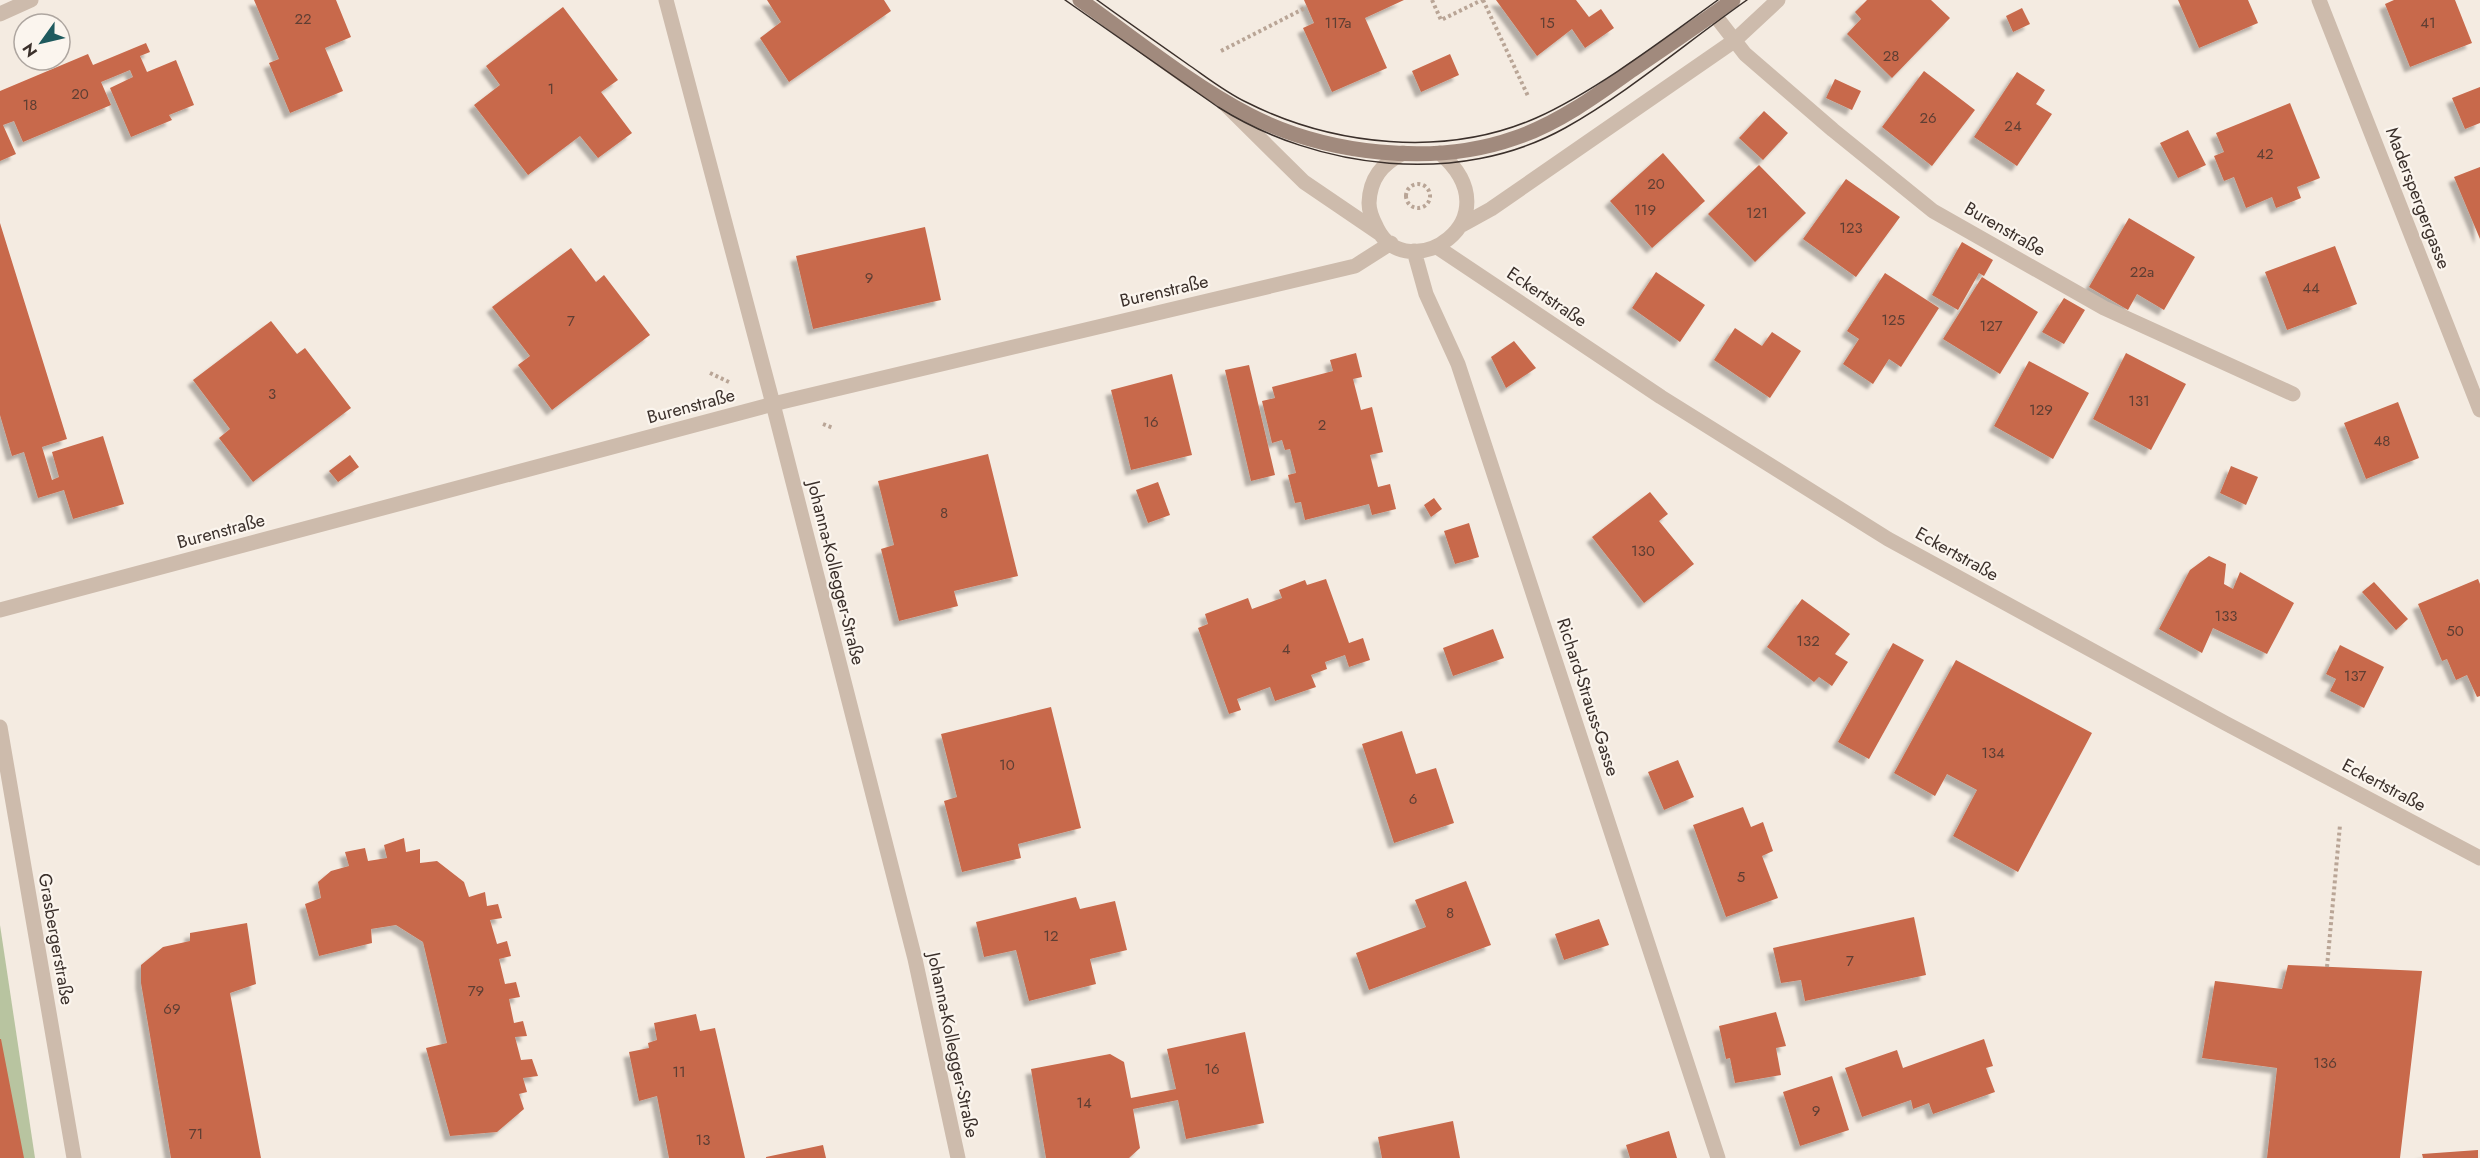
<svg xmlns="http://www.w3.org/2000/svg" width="2480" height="1158" viewBox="0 0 2480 1158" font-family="Jost,sans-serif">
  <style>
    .green { fill: #b8c4a0 }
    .building { fill: #c8694b; filter: url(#shadow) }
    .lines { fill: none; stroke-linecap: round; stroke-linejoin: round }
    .path { stroke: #b9a596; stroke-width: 4; stroke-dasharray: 3 3; stroke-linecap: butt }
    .street { stroke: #cdbbac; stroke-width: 15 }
    .secondary { stroke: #a18a7d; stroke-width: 15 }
    .tram { stroke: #3b302b; stroke-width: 1.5 }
    .labels { text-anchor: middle; stroke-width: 4.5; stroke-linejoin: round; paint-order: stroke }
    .number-label { font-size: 15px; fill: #5e3e33 }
    .street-label { font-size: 18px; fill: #3b302b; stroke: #fbf5ee }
  </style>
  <defs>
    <filter id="shadow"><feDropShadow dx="-5.5" dy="5.5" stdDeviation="1.5" flood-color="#0004"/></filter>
  </defs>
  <rect width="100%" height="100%" fill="#f4ebe1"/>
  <!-- green -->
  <path class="green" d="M0,925L35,1158H0Z"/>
  <!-- building -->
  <path class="building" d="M254,0H336L351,37L325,48L343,91L290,113L269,63L279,59Z
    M767,0H884L891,11L789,82L760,38L781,22Z
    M1304,0H1404L1365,18L1387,68L1332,92L1303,28L1314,23Z
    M1496,0H1576L1589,17L1601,9L1614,28L1585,48L1572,29L1537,56Z
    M1867,0H1931L1950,18L1892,78L1847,34L1861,19L1855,12Z
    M2178,0H2248L2258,23L2199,48Z
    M2394,0H2455L2472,43L2410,67L2385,4Z
    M563,7L618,80L601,92L632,133L598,158L580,136L528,175L474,105L500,85L486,66Z
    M2022,8L2030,24L2013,32L2006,16Z
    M146,43L150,52L140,56L147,72L176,60L194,105L169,115L172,120L131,137L110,88L133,77L130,70L101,82L111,105L23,142L14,121L3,125L16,154L0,161V91L88,54L93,65Z
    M1450,54L1459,75L1421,92L1412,71Z
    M1924,71L1975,110L1932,166L1882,127Z
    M2017,72L2045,90L2036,104L2052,114L2017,166L1974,137Z
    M1835,79L1861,91L1852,110L1826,98Z
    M2480,87V123L2465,129L2452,98Z
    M2290,103L2320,178L2297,187L2301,198L2276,208L2272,197L2246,208L2234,177L2224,181L2214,156L2224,152L2216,133Z
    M1764,111L1788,133L1763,160L1739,138Z
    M2188,130L2206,165L2178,178L2160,143Z
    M1663,153L1705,201L1652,248L1610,201Z
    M1759,165L1806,213L1755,262L1708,214Z
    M2480,167V239L2454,177Z
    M1846,179L1900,217L1856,277L1803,239Z
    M2129,218L2195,257L2164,310L2137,294L2128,310L2089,287Z
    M0,223L67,439L42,447L52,480L59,477L52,452L103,436L124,504L73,519L64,490L38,498L24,452L12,456L0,415Z
    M925,227L941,300L813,329L796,256Z
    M1962,242L1993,260L1984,276L1979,273L1958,310L1932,295Z
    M2335,246L2357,304L2287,330L2265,272Z
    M571,248L596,282L604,275L650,335L552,410L518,365L530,356L492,307Z
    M1656,272L1705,305L1680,342L1632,308Z
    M1885,273L1939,308L1901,367L1889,359L1873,384L1843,364L1859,339L1847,331Z
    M1982,277L2038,312L2000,374L1943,339Z
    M2064,298L2085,310L2064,344L2042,332Z
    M271,321L297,354L305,348L351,408L253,482L219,438L230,429L193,380Z
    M1735,328L1762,346L1772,332L1801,351L1770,398L1714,360Z
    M1514,341L1536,368L1506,388L1491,357Z
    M1356,353L1362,377L1353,379L1361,410L1372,407L1383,452L1370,455L1378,487L1390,484L1396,509L1372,515L1369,504L1305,520L1301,502L1295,503L1288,475L1296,473L1290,449L1285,450L1282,440L1272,443L1262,401L1275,398L1272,387L1333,371L1330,360Z
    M2126,353L2186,384L2151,450L2093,419Z
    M2029,361L2089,393L2053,459L1994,426Z
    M1249,365L1275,475L1251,481L1225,370Z
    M1172,374L1192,455L1131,470L1111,390Z
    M2398,402L2419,458L2366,479L2344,423Z
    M988,454L1018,576L954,591L958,606L899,621L881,549L894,545L878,481Z
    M350,455L359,467L338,482L329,471Z
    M2231,466L2258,477L2246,505L2220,493Z
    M1158,482L1170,515L1148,523L1136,490Z
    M1650,492L1668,514L1659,521L1694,564L1644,603L1592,537Z
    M1434,498L1442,509L1431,517L1424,505Z
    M1469,523L1479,557L1455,564L1444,531Z
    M2209,556L2226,564L2224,584L2233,589L2240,572L2294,603L2267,654L2213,628L2202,653L2159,629L2190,570Z
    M1326,579L1349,643L1363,638L1370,660L1349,667L1345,655L1325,662L1327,669L1311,675L1316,687L1275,701L1270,687L1237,699L1241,710L1229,714L1198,628L1208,624L1205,614L1248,598L1252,609L1282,598L1279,590L1305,580L1307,585Z
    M2478,579L2480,584V696L2477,697L2467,675L2456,680L2447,659L2442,661L2418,604Z
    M2374,582L2408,619L2396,630L2362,592Z
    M1802,599L1850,634L1835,654L1848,662L1832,686L1819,677L1814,682L1767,647Z
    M1493,629L1504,658L1453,676L1443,648Z
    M1893,643L1924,660L1869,759L1838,742Z
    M2340,645L2384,667L2364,708L2330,691L2336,679L2326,674Z
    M1956,660L2092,733L2018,872L1953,836L1977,790L1947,774L1935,796L1894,773Z
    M1051,707L1081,828L1018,844L1021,858L962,872L944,801L957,797L941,734Z
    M1402,731L1416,774L1436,768L1454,823L1394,843L1362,744Z
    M1678,760L1694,797L1664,810L1648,772Z
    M1743,807L1751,827L1763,822L1773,851L1762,856L1778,898L1726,917L1693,825Z
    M404,838L406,852L420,849V863L437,861L464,882L469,897L485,892L487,906L498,904L502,918L490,920L497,944L507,941L511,956L499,959L505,984L516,982L520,997L509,999L514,1023L523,1021L527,1036L515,1037L521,1060L532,1059L538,1076L523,1078L527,1092L519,1094L524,1109L497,1132L450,1136L426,1048L447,1043L423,942L396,925L371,929L372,943L319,956L305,904L321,898L318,882L331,871L349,866L345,852L365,848L368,861L387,858L384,845Z
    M1466,881L1491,945L1369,990L1356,953L1426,927L1415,900Z
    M1076,897L1080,909L1115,901L1127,950L1090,959L1096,984L1029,1001L1016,950L984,957L976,922Z
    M1914,917L1926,975L1805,1001L1801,980L1781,983L1773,948Z
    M1599,919L1609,945L1564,960L1555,934Z
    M247,923L256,984L230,993L261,1158H171L141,983V965L163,947L190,941V933Z
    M2288,965L2422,971L2400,1158H2267L2277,1068L2202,1058L2215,981L2282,989Z
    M1776,1012L1786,1046L1776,1048L1781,1075L1735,1083L1730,1058L1726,1059L1719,1026Z
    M696,1014L700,1031L715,1028L745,1158H669L657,1096L639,1101L629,1052L649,1048L648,1043L657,1040L654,1023Z
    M1245,1032L1264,1123L1186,1139L1178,1100L1133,1109L1140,1148L1129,1158H1046L1031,1069L1110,1054L1124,1062L1131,1098L1176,1089L1167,1049Z
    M0,1039H1L24,1158H0Z
    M1984,1039L1993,1066L1986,1068L1995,1092L1933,1114L1929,1103L1913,1109L1911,1100L1862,1117L1845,1068L1897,1050L1903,1068Z
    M1832,1076L1849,1130L1800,1146L1783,1092Z
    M1453,1121L1460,1158H1382L1378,1137Z
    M1669,1131L1677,1158H1630L1626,1145Z
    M823,1145L826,1158H766V1157Z
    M2478,1150V1158H2423L2422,1154Z"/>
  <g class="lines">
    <!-- path -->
    <path class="path" d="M1432,0L1441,20L1482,0
      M1483,0L1528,96
      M1221,51L1307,7
      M1406 196a12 12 0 1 1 24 0a12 12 0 1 1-24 0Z
      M710,373L731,383
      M823,424L833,428
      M2327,967L2340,825"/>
    <!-- street -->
    <path class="street" d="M666,0L773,404L915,959L958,1158
      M2319,0L2480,410
      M0,14L31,0
      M1714,14L1745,54L1833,130L1933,211L2104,308L2293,394
      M1224,103L1304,182L1379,233
      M1403,153C1382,164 1370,178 1369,203C1369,213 1373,220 1377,228C1407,289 1517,220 1440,153
      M1462,225L1491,209L1734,41L1778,0
      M1437,247L1661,397L1888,539L2225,723L2480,858
      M1414,251L1426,294L1458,364L1718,1158
      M0,610L773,404L1355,266L1391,243
      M0,727L74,1158"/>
    <!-- secondary -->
    <path class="secondary" d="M1080,0C1135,39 1190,84 1249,115C1325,154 1433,167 1515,138C1557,124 1596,96 1632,70C1666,47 1700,24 1733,0"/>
    <!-- tram -->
    <path class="tram" d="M1065,0L1218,107C1318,170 1459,187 1565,128C1629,92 1687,42 1747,0
      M1097,0C1126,21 1156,42 1186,63C1205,76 1225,92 1246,102C1333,146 1445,158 1536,118C1596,91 1664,39 1718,0"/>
  </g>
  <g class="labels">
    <!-- number labels -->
    <g class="number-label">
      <text x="303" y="24">22</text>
      <text x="1338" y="28">117a</text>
      <text x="1547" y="28">15</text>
      <text x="2428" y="28">41</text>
      <text x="1891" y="61">28</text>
      <text x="551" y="94">1</text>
      <text x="80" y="99">20</text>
      <text x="30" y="110">18</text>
      <text x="1928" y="123">26</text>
      <text x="2013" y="131">24</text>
      <text x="2265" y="159">42</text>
      <text x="1656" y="189">20</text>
      <text x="1645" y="215">119</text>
      <text x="1757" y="218">121</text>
      <text x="1851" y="233">123</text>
      <text x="2142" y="277">22a</text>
      <text x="869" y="283">9</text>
      <text x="2311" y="293">44</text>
      <text x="1893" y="325">125</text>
      <text x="571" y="326">7</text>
      <text x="1991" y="331">127</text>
      <text x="272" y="399">3</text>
      <text x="2139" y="406">131</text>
      <text x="2041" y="415">129</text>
      <text x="1151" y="427">16</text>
      <text x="1322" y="430">2</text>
      <text x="2382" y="446">48</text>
      <text x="944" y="518">8</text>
      <text x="1643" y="556">130</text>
      <text x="2226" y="621">133</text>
      <text x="2455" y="636">50</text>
      <text x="1808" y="646">132</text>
      <text x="1286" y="654">4</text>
      <text x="2355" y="681">137</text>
      <text x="1993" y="758">134</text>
      <text x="1007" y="770">10</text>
      <text x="1413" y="804">6</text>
      <text x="1741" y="882">5</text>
      <text x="1450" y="918">8</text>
      <text x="1051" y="941">12</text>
      <text x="1850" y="966">7</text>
      <text x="476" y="996">79</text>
      <text x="172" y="1014">69</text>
      <text x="2325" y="1068">136</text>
      <text x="1212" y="1074">16</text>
      <text x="679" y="1077">11</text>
      <text x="1084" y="1108">14</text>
      <text x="1816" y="1116">9</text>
      <text x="196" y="1139">71</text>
      <text x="703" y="1145">13</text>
    </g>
    <!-- street labels -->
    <g class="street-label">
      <text transform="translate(2418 198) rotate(69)" y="6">Maderspergergasse</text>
      <text transform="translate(2005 229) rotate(30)" y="6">Burenstraße</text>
      <text transform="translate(1164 291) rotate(-13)" y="6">Burenstraße</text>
      <text transform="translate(1547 297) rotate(34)" y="6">Eckertstraße</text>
      <text transform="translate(691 406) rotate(-15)" y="6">Burenstraße</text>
      <text transform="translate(221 531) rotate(-15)" y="6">Burenstraße</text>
      <text transform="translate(1957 554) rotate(29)" y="6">Eckertstraße</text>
      <text transform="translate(836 573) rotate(76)" y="6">Johanna-Kollegger-Straße</text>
      <text transform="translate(1588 697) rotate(72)" y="6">Richard-Strauss-Gasse</text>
      <text transform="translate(2384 785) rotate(28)" y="6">Eckertstraße</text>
      <text transform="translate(56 939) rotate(80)" y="6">Grasbergerstraße</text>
      <text transform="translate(953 1045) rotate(78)" y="6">Johanna-Kollegger-Straße</text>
    </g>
  </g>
  <!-- north arrow -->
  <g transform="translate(42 42) rotate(236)"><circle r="28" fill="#fbf5ee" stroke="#aea6a0" stroke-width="1.5"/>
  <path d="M0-4.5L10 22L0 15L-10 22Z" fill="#1f5a5e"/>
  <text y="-9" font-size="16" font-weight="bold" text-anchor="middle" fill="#3b302b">N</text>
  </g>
</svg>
